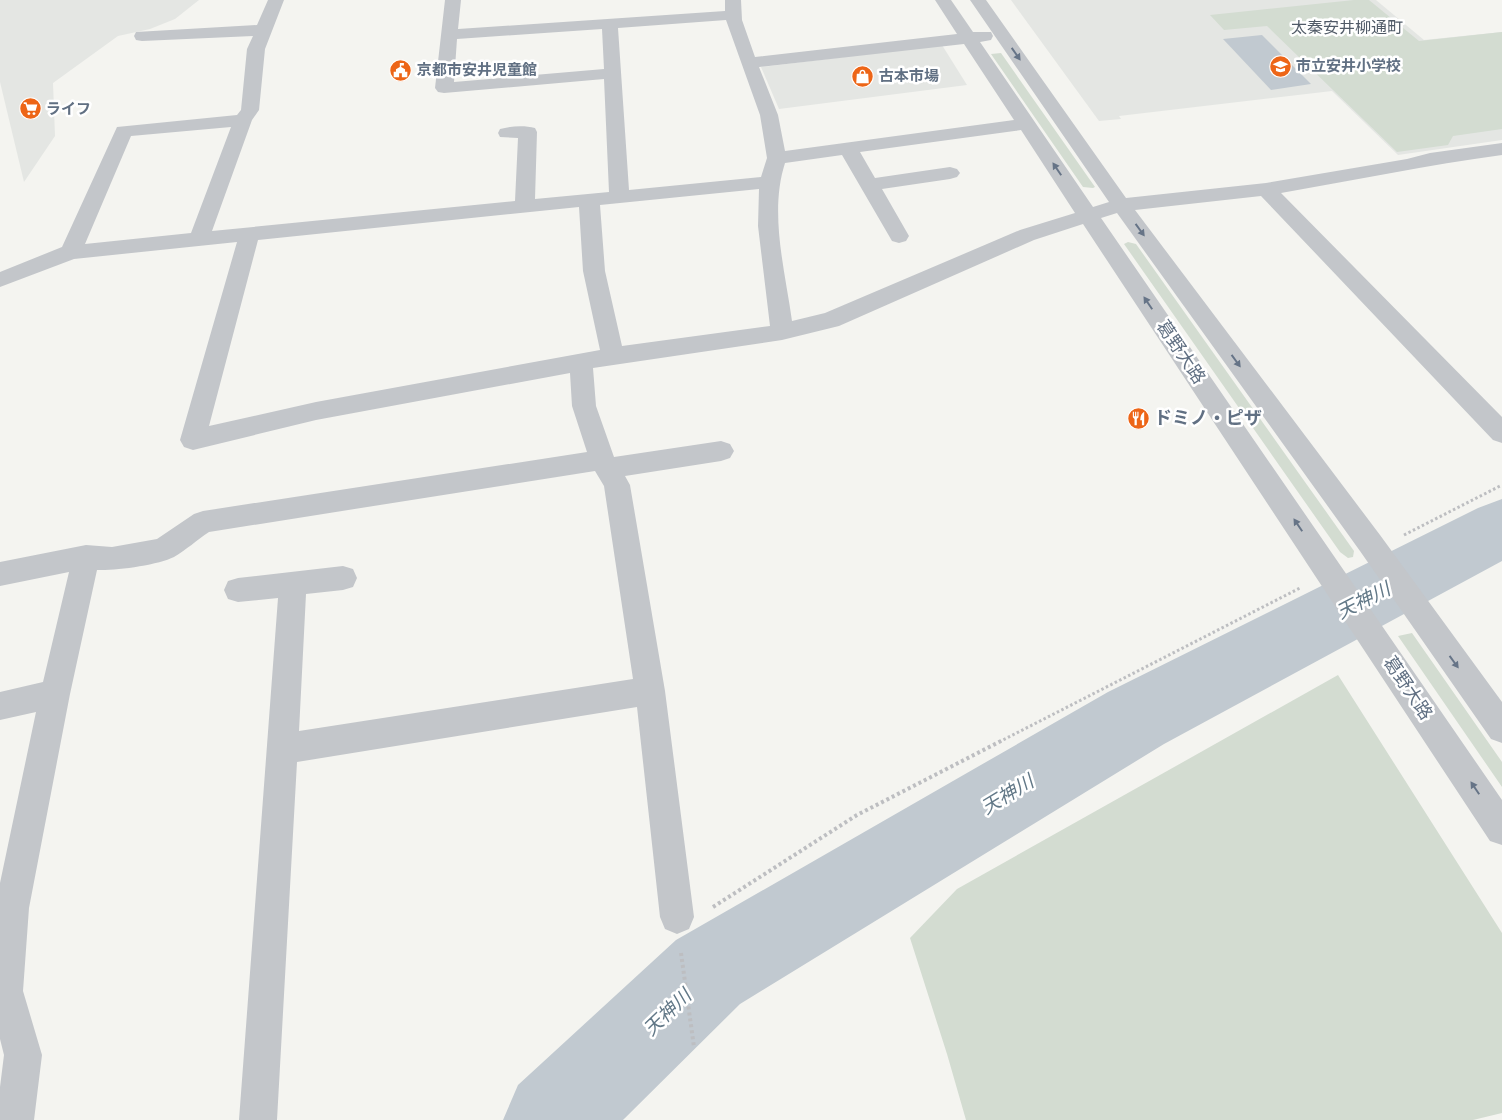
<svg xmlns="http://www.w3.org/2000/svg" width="1502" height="1120" viewBox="0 0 1502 1120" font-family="'Varela Round','Noto Sans JP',sans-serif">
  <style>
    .built { fill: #e4e6e3 }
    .green { fill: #d3dcd1 }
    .water { fill: #c1c9d0 }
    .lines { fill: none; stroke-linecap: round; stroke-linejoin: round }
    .river { fill: #c1c9d0; fill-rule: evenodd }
    .path-far1 { stroke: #bdbec1; stroke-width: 3; stroke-dasharray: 2.5 2.5; stroke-linecap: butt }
    .path { stroke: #bdbec1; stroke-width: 4; stroke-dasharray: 3 3; stroke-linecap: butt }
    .minor { fill: #c3c6ca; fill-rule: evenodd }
    .oneway { fill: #667487 }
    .labels { text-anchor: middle; stroke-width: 5; stroke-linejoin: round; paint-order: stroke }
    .far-poi-label { font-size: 15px; font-weight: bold; fill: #617083; stroke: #fff; text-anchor: start }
    .far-neighbourhood-label { font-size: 16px; fill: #505a67; stroke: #fff }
    .street-label { font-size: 18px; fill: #617083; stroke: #fff }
    .poi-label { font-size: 18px; font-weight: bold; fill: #617083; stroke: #fff; text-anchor: start }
    .water-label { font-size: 19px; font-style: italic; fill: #627887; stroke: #fff }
  </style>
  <rect width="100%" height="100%" fill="#f4f4f0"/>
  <!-- built -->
  <path class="built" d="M0,0H199L175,19L150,29L118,36L53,83L55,136L24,182L0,82Z
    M1011,0H1376L1424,40L1502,32V140L1398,155L1332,91L1119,116L1121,119L1099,121Z
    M942,45L967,85L779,109L761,67Z"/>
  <!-- green -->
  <path class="green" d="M1354,0H1369L1419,41L1502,32V129L1453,136L1448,145L1397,152L1267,26L1224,30L1210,15Z
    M1001,53L1095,187L1093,188L1083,187L991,54Z
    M1128,242L1136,244L1354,551L1353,557L1348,558L1340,552L1124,244Z
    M1412,633L1502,762V787L1398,636Z
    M1338,675L1502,933V1113L1473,1120H966L947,1054L910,938L957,889Z"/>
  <!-- water -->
  <path class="water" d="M1262,35L1311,84L1271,90L1223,39Z"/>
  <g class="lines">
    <!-- river -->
    <path class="river" d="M1502,499V561L1164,744L740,1004L623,1120H503L518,1085L676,940L1108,692L1478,508Z"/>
    <!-- path-far1 -->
    <path class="path-far1" d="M1404,535L1502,485
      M999,742L1300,588"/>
    <!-- path -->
    <path class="path" d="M713,907L857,815L1001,741
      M681,953L694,1047"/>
    <!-- minor -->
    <path class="minor" d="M268,0H284L265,49L259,110L252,120L212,231L515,201L518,138L500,137L498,133L500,129C511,126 524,125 535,128L537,132L535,199L609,192L604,79L444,93L438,92L435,88L445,0H461L458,29L725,11V0H741L742,20L755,57L957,34L935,0H951L973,32H991L993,36L991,40L980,42L1093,207L1109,202L970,0H986L1126,198L1266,183L1407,159L1430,153L1502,143V155C1428,165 1355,180 1281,193L1502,417V443L1493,440L1261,196L1135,210L1380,535L1502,702V743L1491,739L1360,551L1117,213L1101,218L1502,800V845L1490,841L1083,224L1034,240L839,326L782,340L593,368L596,406L614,457L721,441L730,444L734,451L730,458L721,461L625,476L630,485L665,691L694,917L689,929L677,934L665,929L660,917L637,707L297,762L277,1120H239L278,598L238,602L228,599L224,590L228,581L238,578L343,566L353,569L357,578L353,587L343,590L306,594L299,731L633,679L604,486L595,471L209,532C197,540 186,550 174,557C158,565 115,571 97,570L70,694L29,908L23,991L42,1055L34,1120H0V1087L4,1055L0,1039V883L36,712L0,720V692L43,682L69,572L0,586V562L86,545L112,547L157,539L194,514L203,511L587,452L572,406L570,373L316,420L193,450L184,447L180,440L237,242L74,259L0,287V272L62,247L117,127L237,115L241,110L247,49L253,36L142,41L136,40L134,36L136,32L257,25ZM726,20L760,115L767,158L761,177L629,190L618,28ZM602,29L604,69L454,82L457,39ZM964,44L1014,120L785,151L778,115L759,67ZM231,127L191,233L85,244L131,136ZM1021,130L1075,213L1020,230L825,313L792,321C785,270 769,213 785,163L842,155L892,241L899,243L906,241L909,236L882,189L950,179L957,177L960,173L957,169L950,167L875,178L860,152ZM759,189L758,226L770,326L622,346L605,271L600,205ZM579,207L583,271L600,350L316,402L209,426L258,240Z"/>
  </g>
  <!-- one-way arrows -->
  <defs><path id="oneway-solid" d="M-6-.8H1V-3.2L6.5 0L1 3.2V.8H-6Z" transform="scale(1.25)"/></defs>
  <g class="oneway">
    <use href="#oneway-solid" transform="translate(1016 54) rotate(55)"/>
    <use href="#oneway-solid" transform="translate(1057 169) rotate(-124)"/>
    <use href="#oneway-solid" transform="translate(1140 230) rotate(54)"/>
    <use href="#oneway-solid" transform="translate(1148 303) rotate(-124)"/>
    <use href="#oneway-solid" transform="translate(1236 361) rotate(54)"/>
    <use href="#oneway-solid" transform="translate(1298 525) rotate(-124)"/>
    <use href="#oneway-solid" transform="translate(1454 662) rotate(54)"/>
    <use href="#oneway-solid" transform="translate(1475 788) rotate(-124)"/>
  </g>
  <!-- icons -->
  <defs>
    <symbol id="school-disc" viewBox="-11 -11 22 22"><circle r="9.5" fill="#ed6517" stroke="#fff"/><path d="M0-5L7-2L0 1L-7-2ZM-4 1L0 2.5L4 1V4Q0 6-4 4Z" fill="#fff"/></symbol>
    <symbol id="civic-disc" viewBox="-11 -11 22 22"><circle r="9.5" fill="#ed6517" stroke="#fff"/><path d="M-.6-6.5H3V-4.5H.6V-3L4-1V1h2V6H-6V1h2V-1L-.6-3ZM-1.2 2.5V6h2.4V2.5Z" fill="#fff"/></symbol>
    <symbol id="shop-disc" viewBox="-11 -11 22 22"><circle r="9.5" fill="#ed6517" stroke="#fff"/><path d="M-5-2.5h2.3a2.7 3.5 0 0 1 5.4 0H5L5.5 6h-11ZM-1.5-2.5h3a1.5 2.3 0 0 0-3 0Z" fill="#fff"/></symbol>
    <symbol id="supermarket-disc" viewBox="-11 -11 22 22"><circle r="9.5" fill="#ed6517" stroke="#fff"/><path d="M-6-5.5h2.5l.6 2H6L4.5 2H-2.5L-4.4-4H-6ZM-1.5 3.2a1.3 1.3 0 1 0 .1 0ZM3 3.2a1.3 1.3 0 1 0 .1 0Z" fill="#fff"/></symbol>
    <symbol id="restaurant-disc" viewBox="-11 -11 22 22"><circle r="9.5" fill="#ed6517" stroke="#fff"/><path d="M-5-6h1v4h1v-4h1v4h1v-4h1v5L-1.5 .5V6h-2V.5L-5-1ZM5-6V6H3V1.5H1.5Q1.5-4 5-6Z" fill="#fff"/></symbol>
  </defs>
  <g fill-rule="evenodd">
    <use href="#school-disc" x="1268" y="54" width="25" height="25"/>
    <use href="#civic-disc" x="388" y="58" width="25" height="25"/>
    <use href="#shop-disc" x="850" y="64" width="25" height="25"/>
    <use href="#supermarket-disc" x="18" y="96" width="25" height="25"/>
    <use href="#restaurant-disc" x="1126" y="406" width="25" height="25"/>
  </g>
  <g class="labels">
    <!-- far-poi labels -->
    <g class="far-poi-label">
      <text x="1296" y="71">市立安井小学校</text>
      <text x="417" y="75">京都市安井児童館</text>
      <text x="879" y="81">古本市場</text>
      <text x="46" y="114">ライフ</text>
    </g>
    <!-- far-neighbourhood labels -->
    <g class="far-neighbourhood-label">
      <text x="1347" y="33">太秦安井柳通町</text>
    </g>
    <!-- street labels -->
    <g class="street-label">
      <text transform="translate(1181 352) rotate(56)" y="6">葛野大路</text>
      <text transform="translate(1408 688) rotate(56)" y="6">葛野大路</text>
    </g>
    <!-- poi labels -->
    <g class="poi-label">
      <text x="1154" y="424">ドミノ・ピザ</text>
    </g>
    <!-- water labels -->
    <g class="water-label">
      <text transform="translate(1363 600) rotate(-27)" y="7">天神川</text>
      <text transform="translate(1007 794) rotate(-31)" y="7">天神川</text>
      <text transform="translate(667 1012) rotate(-44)" y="7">天神川</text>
    </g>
  </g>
</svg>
